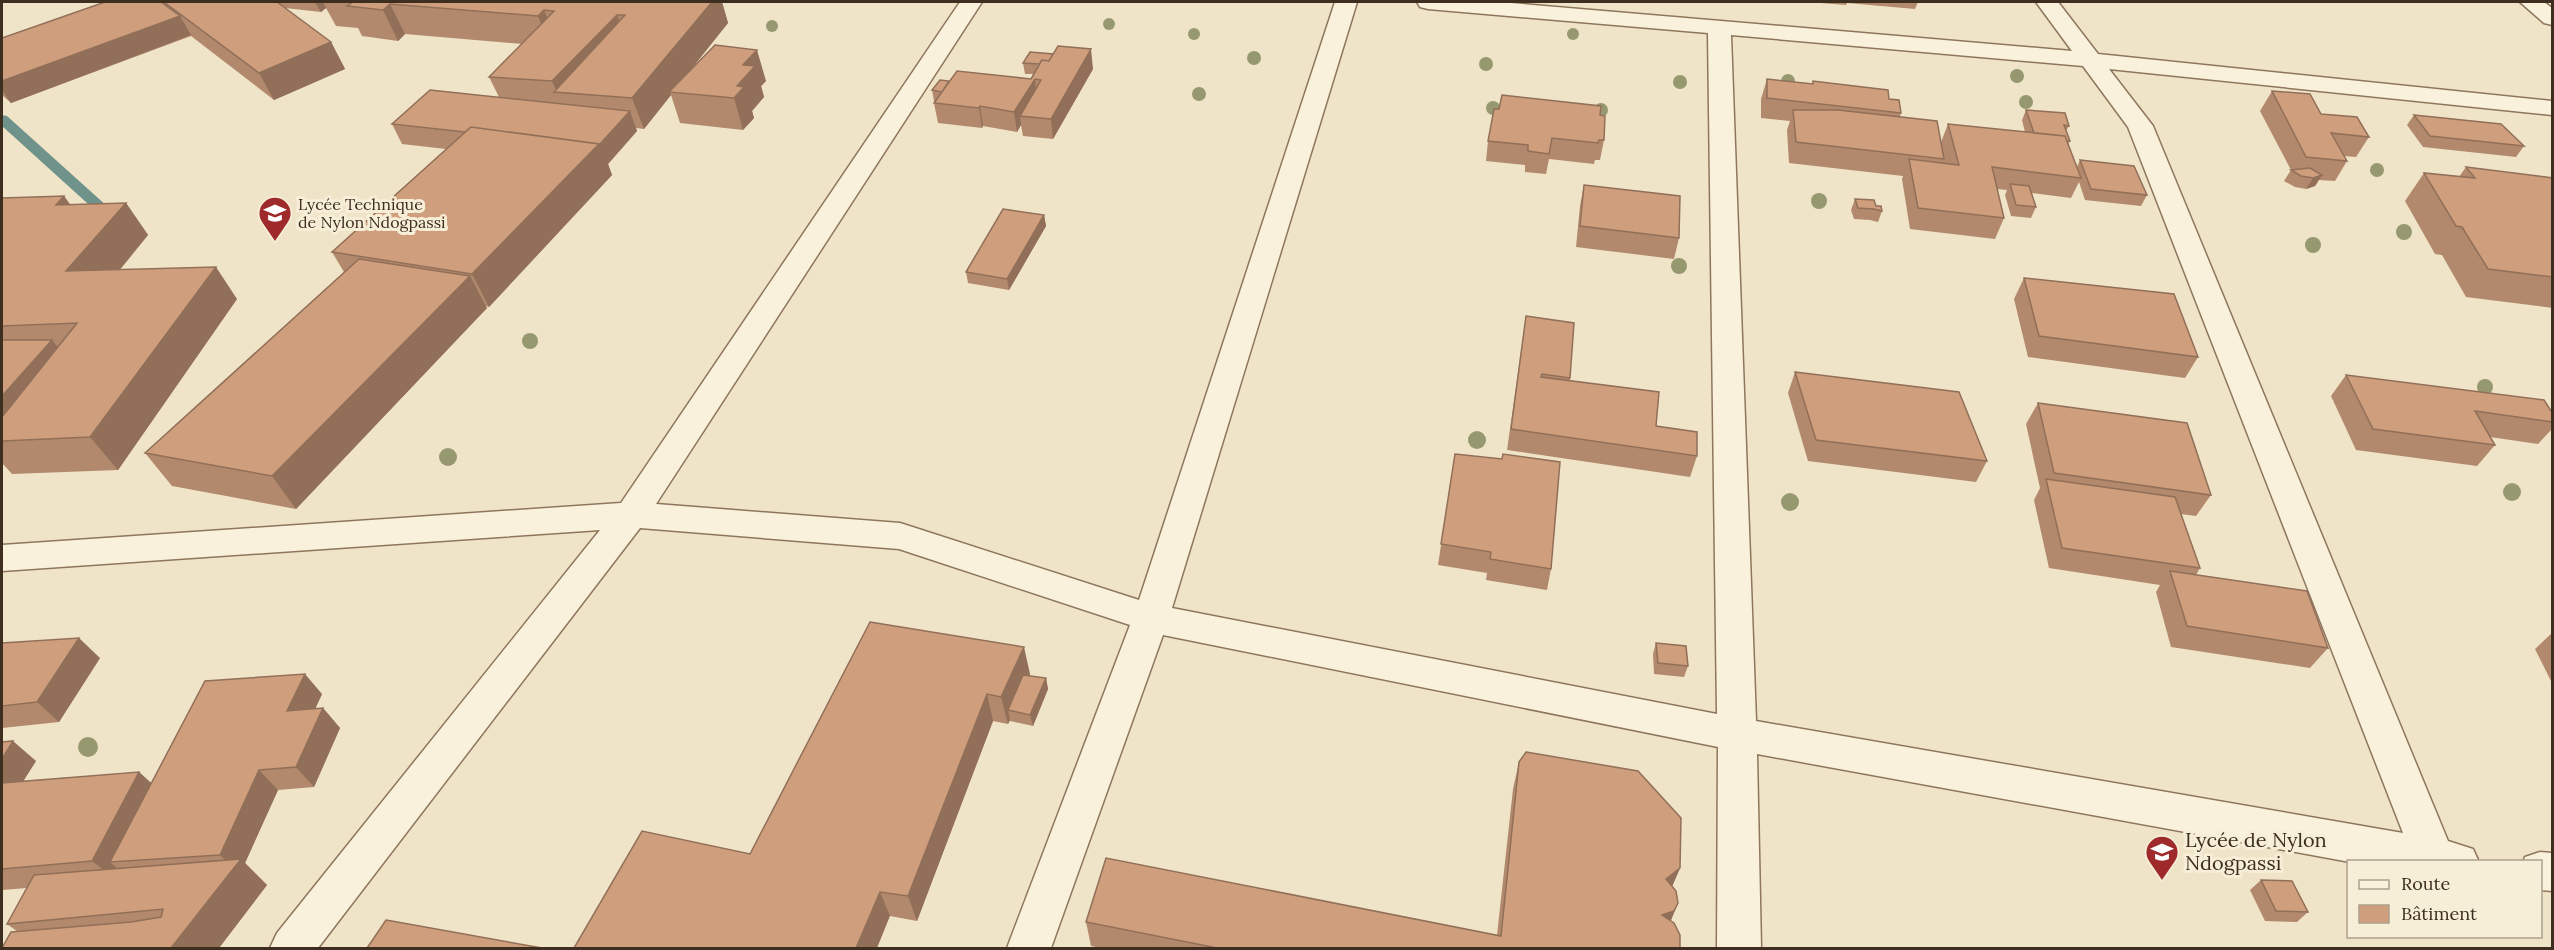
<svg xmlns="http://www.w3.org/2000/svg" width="2554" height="950" viewBox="0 0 2554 950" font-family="Lora,serif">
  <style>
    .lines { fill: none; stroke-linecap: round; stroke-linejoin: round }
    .stream { fill: #6f938a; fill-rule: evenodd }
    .minor-casing { stroke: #8d765c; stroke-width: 3 }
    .minor { fill: #faf1dc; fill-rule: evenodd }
    .tree { fill: #96986f }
    .wall { fill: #b2896c }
    .shaded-wall { fill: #916f58 }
    .building { fill: #cf9f7d; stroke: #916f58; stroke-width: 1.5 }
    .labels { text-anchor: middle; stroke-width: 6; stroke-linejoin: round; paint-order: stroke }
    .poi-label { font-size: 16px; fill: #3d2e20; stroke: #f7eed8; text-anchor: start }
    .near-poi-label { font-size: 20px; fill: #3d2e20; stroke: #f7eed8; text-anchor: start }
  </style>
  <rect width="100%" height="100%" fill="#f0e4c8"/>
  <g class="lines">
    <!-- stream -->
    <path class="stream" d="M2,115L7,116L118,216L120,219L118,222H108L2,126Z"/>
    <defs>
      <path id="minor" d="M960,2H982L656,504L900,523L1139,600L1335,2H1357L1172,608L1717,714L1708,33L1428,9L1420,7L1417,2H1499L2072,51L2036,2H2058L2098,54L2552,101V115L2109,69L2153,126L2448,841L2473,849L2479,862H2350L1757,754L1761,948H1717L1718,747L1163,635L1051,948H1007L1130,625L899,549L640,528L318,948H270L277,933L600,530L2,571V545L621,503ZM1731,35L2083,66L2128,127L2403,833L1756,721Z
        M2520,2H2544L2552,8V25L2544,23Z
        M2540,852L2552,853V891L2540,890V862H2523L2525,857Z"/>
    </defs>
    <!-- minor casing -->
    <use href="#minor" class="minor-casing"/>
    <!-- minor -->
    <use href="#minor" class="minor"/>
  </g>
  <!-- trees -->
  <g class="tree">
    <circle cx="1109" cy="24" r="6"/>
    <circle cx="772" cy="26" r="6"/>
    <circle cx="1194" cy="34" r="6"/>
    <circle cx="1573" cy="34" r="6"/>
    <circle cx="1254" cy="58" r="7"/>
    <circle cx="1486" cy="64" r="7"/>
    <circle cx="2017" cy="76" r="7"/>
    <circle cx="1788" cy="81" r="7"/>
    <circle cx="1680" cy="82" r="7"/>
    <circle cx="1199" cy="94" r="7"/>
    <circle cx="2026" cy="102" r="7"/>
    <circle cx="1493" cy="108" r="7"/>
    <circle cx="1601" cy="110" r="7"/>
    <circle cx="2377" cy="170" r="7"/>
    <circle cx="1819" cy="201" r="8"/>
    <circle cx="2404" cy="232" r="8"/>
    <circle cx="2313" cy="245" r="8"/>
    <circle cx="1679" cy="266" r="8"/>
    <circle cx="530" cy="341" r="8"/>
    <circle cx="2485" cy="387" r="8"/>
    <circle cx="1477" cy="440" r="9"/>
    <circle cx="448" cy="457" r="9"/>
    <circle cx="2512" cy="492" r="9"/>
    <circle cx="1790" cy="502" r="9"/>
    <circle cx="88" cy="747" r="10"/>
  </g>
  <!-- wall -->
  <path class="wall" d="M105,2H722L728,23L691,69L766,81L761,86L764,97L752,111L754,118L743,130L680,123L671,95L644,129L636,128L637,131L608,164L612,175L489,307L486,306L487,308L296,509L172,486L145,453L344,272L332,252L446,149L402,144L392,124L499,97L489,77L522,44L405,34L398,41L362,36L358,28L336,26L326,8L321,12L285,8L331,42L345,69L274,100L191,36L11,103L2,95V38Z
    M1807,2H1918L1915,9L1847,3L1846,5Z
    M1023,63L1093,69L1053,139L1023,136L1021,125L1017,132L983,126L982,128L938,123L934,103L935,101H934L932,90L949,81L1031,79L1033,74H1025Z
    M1767,79L1812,84L1813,81L1889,99L1901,113L1900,117L1941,142L1948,124L2025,132L2022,120L2026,110L2069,126L2066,131L2070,141L2068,144L2077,167L2080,160L2147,195L2141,206L2085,200L2079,182L2071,198L2032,193L2036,207L2031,218L2011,216L2005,195L2007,190L1997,189L2004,218L1995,239L1910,229L1902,179L1903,176L1789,163L1787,130L1790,121L1761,118V99Z
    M2272,91L2369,137L2356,157L2344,156L2347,161L2335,181L2319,180L2315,186L2306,189L2295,187L2284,181L2291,170L2260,111Z
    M1600,115L1604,140L1600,160H1595L1594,164L1549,159L1546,174L1525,172V165L1486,161L1488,141Z
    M2414,115L2524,146L2516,157L2423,147L2407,125Z
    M2466,167L2553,178V308L2466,297L2442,255L2435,254L2405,201L2424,173L2459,177Z
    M1584,185L1679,238L1674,259L1576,247L1580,206Z
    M64,196L70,205L126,203L148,235L120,270L237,299L118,470L12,474L2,463V198Z
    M1855,199L1876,206L1882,211L1878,222L1870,220L1854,219L1851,210Z
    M1044,215L1046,226L1009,290L968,283L966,272Z
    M2024,278L2198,357L2185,378L2028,357L2014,299Z
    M1526,316L1570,378V380L1697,456L1690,477L1507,450Z
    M1795,372L1987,461L1976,482L1808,461L1788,393Z
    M2346,375L2553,414V428L2538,444L2490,437L2495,445L2477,466L2356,450L2331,396Z
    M2038,403L2211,495L2196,516L2181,514L2200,568L2196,575L2328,648L2310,668L2171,647L2156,592L2160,585L2049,568L2034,500L2040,488L2026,424Z
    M1455,454L1551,569L1547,590L1486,580L1487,573L1438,565Z
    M870,622L1030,674L1029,676L1046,678L1048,689L1033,726L1010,721V720L1008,724L993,721L917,921L890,916L750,854Z
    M2553,632V685L2535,649Z
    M2,643L100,658L59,722L2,728Z
    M1656,643L1688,666L1684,677L1654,674L1653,654Z
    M322,694L315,709L323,708L340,728L314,787L278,790L245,863L267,885L219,948L4,945L18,932L7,924L27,888L2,890V742L36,761L23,781L139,772L151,783Z
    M1519,762L1680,868L1672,886L1671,921L1680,948H1101L1091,946L1086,922L1497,935L1513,789Z
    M2261,880L2308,912L2297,922L2265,921L2250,890Z"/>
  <!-- shaded-wall -->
  <path class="shaded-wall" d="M315,2H323L326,8L321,12Z
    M712,2H722L728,23L673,92H669L671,95L644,129L632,98Z
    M390,4L405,34L398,41L383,10Z
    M544,10L556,40L550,46L538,16Z
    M617,15L628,45L557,92L552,81Z
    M180,16L191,35L11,103L2,90V81Z
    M331,42L345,69L274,100L259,73Z
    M1091,49L1093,69L1053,139L1051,119Z
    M757,50L766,81L761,86L764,97L752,111L754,118L743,130L734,98L743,65Z
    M1035,79L1037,99L1020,116L1021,125L1017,132L1014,112Z
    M980,106L983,126L982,128L979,108Z
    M630,111L637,131L608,164L612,175L489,307L472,274Z
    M2322,175L2315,186L2306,189L2313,178Z
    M64,196L87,228L56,205Z
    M126,203L148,235L91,304L66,271Z
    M1044,215L1046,226L1009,290L1007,279Z
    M216,267L237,299L118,470L90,437Z
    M470,276L487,308L296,509L272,476Z
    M52,340L79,373L2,441V396Z
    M79,638L100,658L59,722L37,702Z
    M1024,647L1030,674L1014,711L1008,710L1010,720L1008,724L1001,697Z
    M305,674L322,694L305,731L287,711Z
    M1046,678L1048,689L1033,726L1030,715Z
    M987,694L993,721L917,921L908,896Z
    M323,708L340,728L314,787L296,767Z
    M13,741L36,761L2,815V759Z
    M259,770L278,790L245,863L267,885L219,948H171L234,868L220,855Z
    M139,772L160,791L110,862L120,871L115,879L92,861Z
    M1680,868L1669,894L1666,879Z
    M880,892L890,916L877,948H856Z
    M1678,903L1668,928L1662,915Z"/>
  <!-- building -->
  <path class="building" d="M105,2H161L180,16L2,81V38Z
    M164,2H277L331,42L259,73Z
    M353,2H712L632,98L554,92L625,15H617L552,81L489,77L554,11L544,10L538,16L390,4L383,10L347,6Z
    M715,45L757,50L743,65L755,66L737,86L744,87L734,98L669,92Z
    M1058,46L1091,49L1051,119L1020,116L1041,80L1035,79L1014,112L980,106L979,108L934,103L957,71L1031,79L1042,60L1049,61Z
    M1030,52L1053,54L1049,61L1042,60L1039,64L1023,63Z
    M1767,79L1813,84V81L1888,90L1889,99L1899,100L1901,113L1767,98Z
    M940,80L949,81L942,92L932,90Z
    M430,90L630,111L600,144L471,127L465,132L392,124Z
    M2272,91L2310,94L2321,114L2357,117L2369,137L2331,133L2347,161L2306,157Z
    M1502,95L1601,106L1600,115L1605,116L1604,140H1599L1598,143L1552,138L1549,154L1528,151V145L1488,141L1494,109H1499Z
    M1793,110H1838L1937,121L1944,159L1796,142Z
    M2026,110L2065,113L2069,126L2064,125L2070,141H2067L2065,136L2034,133Z
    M2414,115L2501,124L2524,146L2430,136Z
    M1948,124L2065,136L2081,178L1992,167L2004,218L1918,208L1909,159L1959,165Z
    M471,127L599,144L472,274L332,252Z
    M2080,160L2134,166L2147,195L2091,189Z
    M2466,167L2553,178V277L2488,269L2462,227L2456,226L2424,173L2475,178Z
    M2310,168L2322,175L2313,178L2301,176L2291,170Z
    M2010,184L2029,186L2036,207L2016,205Z
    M1584,185L1680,196L1679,238L1580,226Z
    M64,196L56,205L126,203L66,271L216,267L90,437L2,441V417L77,323L2,326V198Z
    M1855,199L1874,200L1876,206H1881L1882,211L1874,209L1858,208Z
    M1003,209L1044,215L1007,279L966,272Z
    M359,259L470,276L272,476L145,453Z
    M2024,278L2174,294L2198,357L2039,336Z
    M1526,316L1574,323L1570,378L1542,374L1541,377L1659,392L1656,426L1697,432V456L1511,429Z
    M2,340H52L2,396Z
    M1795,372L1959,392L1987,461L1816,440Z
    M2346,375L2544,400L2553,414V422L2475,411L2495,445L2373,429Z
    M2038,403L2187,423L2211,495L2054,473Z
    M1455,454L1502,459L1503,454L1560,462L1551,569L1490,559L1491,552L1441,544Z
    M2046,479L2175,497L2200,568L2062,548Z
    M2170,571L2307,591L2328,648L2187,626Z
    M870,622L1024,647L1001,697L987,694L908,896L880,892L856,948H574L642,831L750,854Z
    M79,638L37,702L2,706V643Z
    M1656,643L1686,646L1688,666L1658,663Z
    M305,674L287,711L323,708L296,767L259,770L220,855L110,862L205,681Z
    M1023,675L1046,678L1030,715L1008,710Z
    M13,741L2,759V742Z
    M1526,752L1638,771L1681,818L1680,868L1666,879L1676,891L1678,903L1674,911L1662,915L1674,923L1680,935V948H1217L1086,922L1106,858L1501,936L1519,762Z
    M139,772L92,861L2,869V783Z
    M241,859L171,948H2L11,932L131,922L161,917L163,909L7,924L34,875Z
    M2261,880L2292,881L2308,912L2276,911Z
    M386,920L542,948H367Z"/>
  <!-- icons -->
  <defs>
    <symbol id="school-pin" viewBox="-11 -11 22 30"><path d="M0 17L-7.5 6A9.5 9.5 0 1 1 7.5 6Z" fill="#9e2a2b" stroke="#f7eed8"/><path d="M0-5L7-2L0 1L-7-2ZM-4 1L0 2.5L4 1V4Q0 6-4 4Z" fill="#fff"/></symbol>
  </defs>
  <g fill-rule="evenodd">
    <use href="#school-pin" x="256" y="194" width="38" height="52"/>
    <use href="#school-pin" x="2143" y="833" width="38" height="52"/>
  </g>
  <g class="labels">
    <!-- poi labels -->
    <g class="poi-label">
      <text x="298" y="210">Lycée Technique<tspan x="298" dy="18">de Nylon Ndogpassi</tspan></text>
    </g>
    <!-- near-poi labels -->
    <g class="near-poi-label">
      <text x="2185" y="847">Lycée de Nylon<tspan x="2185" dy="23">Ndogpassi</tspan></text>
    </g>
  </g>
  <!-- border -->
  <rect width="2554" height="950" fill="none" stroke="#3d2e20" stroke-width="6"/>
  <!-- legend -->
  <rect x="2347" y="860" width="195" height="78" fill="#f7eed8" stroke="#ada18e" stroke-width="1.5"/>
  <rect x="2359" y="880" width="30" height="9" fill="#faf1dc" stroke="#ada18e" stroke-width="1.5"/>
  <text x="2401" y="890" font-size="18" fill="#3d2e20">Route</text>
  <rect x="2359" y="905" width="30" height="18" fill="#cf9f7d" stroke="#ada18e" stroke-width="1.5"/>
  <text x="2401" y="920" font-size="18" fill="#3d2e20">Bâtiment</text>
</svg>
